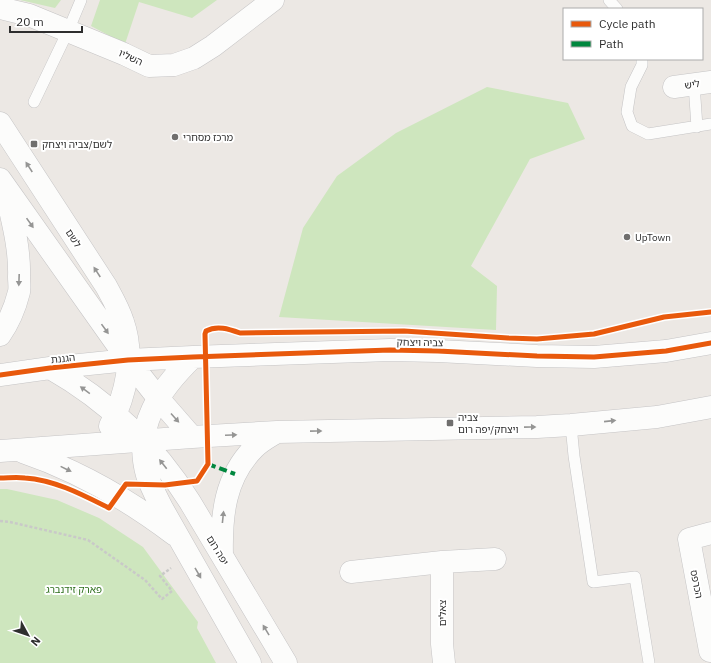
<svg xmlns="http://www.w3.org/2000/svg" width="711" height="663" viewBox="0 0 711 663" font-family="'IBM Plex Sans','Noto Sans Hebrew',sans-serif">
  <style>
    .green { fill: #cee6be }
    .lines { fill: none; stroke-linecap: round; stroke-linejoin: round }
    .service-casing { stroke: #c5c4c5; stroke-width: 12 }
    .minor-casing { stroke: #c5c4c5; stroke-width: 23 }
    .tertiary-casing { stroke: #c5c4c5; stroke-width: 23 }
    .path { stroke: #c9c9c8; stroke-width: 2.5; stroke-dasharray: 3 2; stroke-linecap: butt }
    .service { stroke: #fcfcfb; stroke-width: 11 }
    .minor { stroke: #fcfcfb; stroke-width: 22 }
    .tertiary { stroke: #fcfcfb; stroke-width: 22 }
    .quiet { stroke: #00873e; stroke-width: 4; stroke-dasharray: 8 4; stroke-linecap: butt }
    .cycleway-casing { stroke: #fff; stroke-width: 8 }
    .cycleway { stroke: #e8590c; stroke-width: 5 }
    .oneway { fill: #959594 }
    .poi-dot { fill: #706f6e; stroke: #fff; stroke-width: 1.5 }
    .labels { text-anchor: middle; stroke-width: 4; stroke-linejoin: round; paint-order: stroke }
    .street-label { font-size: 10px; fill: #2e2e2e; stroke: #fff }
    .poi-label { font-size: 10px; fill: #2e2e2e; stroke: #fff; text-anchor: start }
    .park-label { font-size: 10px; fill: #2c6e1b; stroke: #fff }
  </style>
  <rect width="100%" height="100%" fill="#ece8e4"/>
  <!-- green -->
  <path class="green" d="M20,0H61L55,8Z
    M100,0H217L192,18L139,2L125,44L91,26Z
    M487,87L568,103L585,139L530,159L471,266L497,286L496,330L279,317L303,228L337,176L396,133Z
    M0,489H7L57,500L99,518L143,547L198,622L197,628L216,663H0Z"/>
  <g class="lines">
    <defs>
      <path id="service" d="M609,0L617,9
        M642,59V65L631,87L627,112L632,126L648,134L711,124
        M694,84L697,127
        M34,102L68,31L81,0
        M571,425L574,456L593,582L635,577L649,663"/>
      <path id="minor" d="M0,8L29,15L124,54L149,66L174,65L194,58L213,46L273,0
        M674,87L711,82
        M351,572L442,562
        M710,651L689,539L711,533
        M444,663L442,644V562L495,559"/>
      <path id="tertiary" d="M0,123L106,286C112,297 119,309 123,322C135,356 126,395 110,426
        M0,179L128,360L158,398L192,437
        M0,335C9,322 15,308 19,292C20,287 19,282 19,277C20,250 13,223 7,197
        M193,357C160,389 133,426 147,475C151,487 157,498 162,508L250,663
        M50,368C108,401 155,446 190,502L286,663
        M0,375L50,368L128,360L193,357L390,350L438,351L537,356L594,357L666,351L711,343
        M0,451L192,437L277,432L537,427L571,425L657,417L711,407
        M23,452C76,470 130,501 175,535
        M222,555C221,515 225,477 254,448C261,441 269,437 277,432"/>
    </defs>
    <!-- service casing -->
    <use href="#service" class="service-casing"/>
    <!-- minor casing -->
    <use href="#minor" class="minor-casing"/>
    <!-- tertiary casing -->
    <use href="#tertiary" class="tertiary-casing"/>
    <!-- path -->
    <path class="path" d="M0,521L10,522L88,540L145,580L162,599L172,591L160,576L171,568"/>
    <!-- service -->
    <use href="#service" class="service"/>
    <!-- minor -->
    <use href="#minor" class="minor"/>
    <!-- tertiary -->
    <use href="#tertiary" class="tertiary"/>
    <!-- quiet -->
    <path class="quiet" d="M208,464L235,474"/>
    <defs>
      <path id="cycleway" d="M0,375L50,368L128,360L193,357L390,350L438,351L537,356L594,357L666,351L711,343
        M0,478C8,478 17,477 25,478C55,480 83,495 109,508L126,484L165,485L197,481L208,464L205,334L206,331C217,325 229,329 240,333L404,331L508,338L537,339L594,334L664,317L711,312"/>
    </defs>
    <!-- cycleway casing -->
    <use href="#cycleway" class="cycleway-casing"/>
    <!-- cycleway -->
    <use href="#cycleway" class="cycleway"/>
  </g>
  <!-- one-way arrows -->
  <defs><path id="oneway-solid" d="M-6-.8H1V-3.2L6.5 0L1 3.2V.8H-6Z"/></defs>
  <g class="oneway">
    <use href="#oneway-solid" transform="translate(29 167) rotate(-123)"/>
    <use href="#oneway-solid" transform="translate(30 223) rotate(55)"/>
    <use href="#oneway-solid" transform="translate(97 272) rotate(-123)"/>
    <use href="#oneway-solid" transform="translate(19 280) rotate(92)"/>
    <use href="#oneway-solid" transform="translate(105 329) rotate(54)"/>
    <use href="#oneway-solid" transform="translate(85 390) rotate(-144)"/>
    <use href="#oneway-solid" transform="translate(175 418) rotate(48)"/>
    <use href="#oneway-solid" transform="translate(610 421) rotate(-6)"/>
    <use href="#oneway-solid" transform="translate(530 427) rotate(-1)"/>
    <use href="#oneway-solid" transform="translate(316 431) rotate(-1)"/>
    <use href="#oneway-solid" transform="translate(231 435) rotate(-3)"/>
    <use href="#oneway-solid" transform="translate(163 464) rotate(-128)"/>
    <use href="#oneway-solid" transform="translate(66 469) rotate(26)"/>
    <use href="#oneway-solid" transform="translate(223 517) rotate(-84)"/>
    <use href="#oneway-solid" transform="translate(198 573) rotate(60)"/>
    <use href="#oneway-solid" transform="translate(266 630) rotate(-121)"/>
  </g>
  <!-- markers -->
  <g class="poi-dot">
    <circle cx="175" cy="137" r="4"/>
    <rect x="30" y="140" width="8" height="8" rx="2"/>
    <circle cx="627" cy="237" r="4"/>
    <rect x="446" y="419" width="8" height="8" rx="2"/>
  </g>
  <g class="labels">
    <!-- street labels -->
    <g class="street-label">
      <text transform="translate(131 57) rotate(24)" y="4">השליו</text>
      <text transform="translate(692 84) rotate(-8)" y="4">ליש</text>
      <text transform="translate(74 238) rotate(57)" y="4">לשם</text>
      <text transform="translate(420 342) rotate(1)" y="4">צביה ויצחק</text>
      <text transform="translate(63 358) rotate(-6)" y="4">הגננת</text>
      <text transform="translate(218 550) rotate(59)" y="4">יפה רום</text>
      <text transform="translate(697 584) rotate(79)" y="4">הכרפס</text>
      <text transform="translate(442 613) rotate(-90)" y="4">צאלים</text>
    </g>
    <!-- poi labels -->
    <g class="poi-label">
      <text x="183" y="141">מרכז מסחרי</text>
      <text x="42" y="148">לשם/צביה ויצחק</text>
      <text x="635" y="241">UpTown</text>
      <text x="458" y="421">צביה<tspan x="458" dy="12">ויצחק/יפה רום</tspan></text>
    </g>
    <!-- park labels -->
    <g class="park-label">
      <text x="74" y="593">פארק זידנברג</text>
    </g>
  </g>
  <!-- legend -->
  <rect x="563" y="8" width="140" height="52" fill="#ffffff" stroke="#ababab"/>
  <rect x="571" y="21" width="20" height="6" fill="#e8590c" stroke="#ababab"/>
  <text x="599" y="28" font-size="12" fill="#2e2e2e">Cycle path</text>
  <rect x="571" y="41" width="20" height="6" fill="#00873e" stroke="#ababab"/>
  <text x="599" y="48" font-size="12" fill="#2e2e2e">Path</text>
  <!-- north arrow -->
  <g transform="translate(28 635) rotate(130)" stroke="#ffffff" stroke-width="3" paint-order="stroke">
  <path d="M0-3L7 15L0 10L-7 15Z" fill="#2e2e2e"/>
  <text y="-6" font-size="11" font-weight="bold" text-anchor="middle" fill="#2e2e2e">N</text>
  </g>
  <!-- scale -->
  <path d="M10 26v6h72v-6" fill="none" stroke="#2e2e2e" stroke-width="2"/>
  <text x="16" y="26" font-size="12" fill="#2e2e2e" stroke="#ffffff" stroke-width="3" paint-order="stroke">20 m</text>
</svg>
